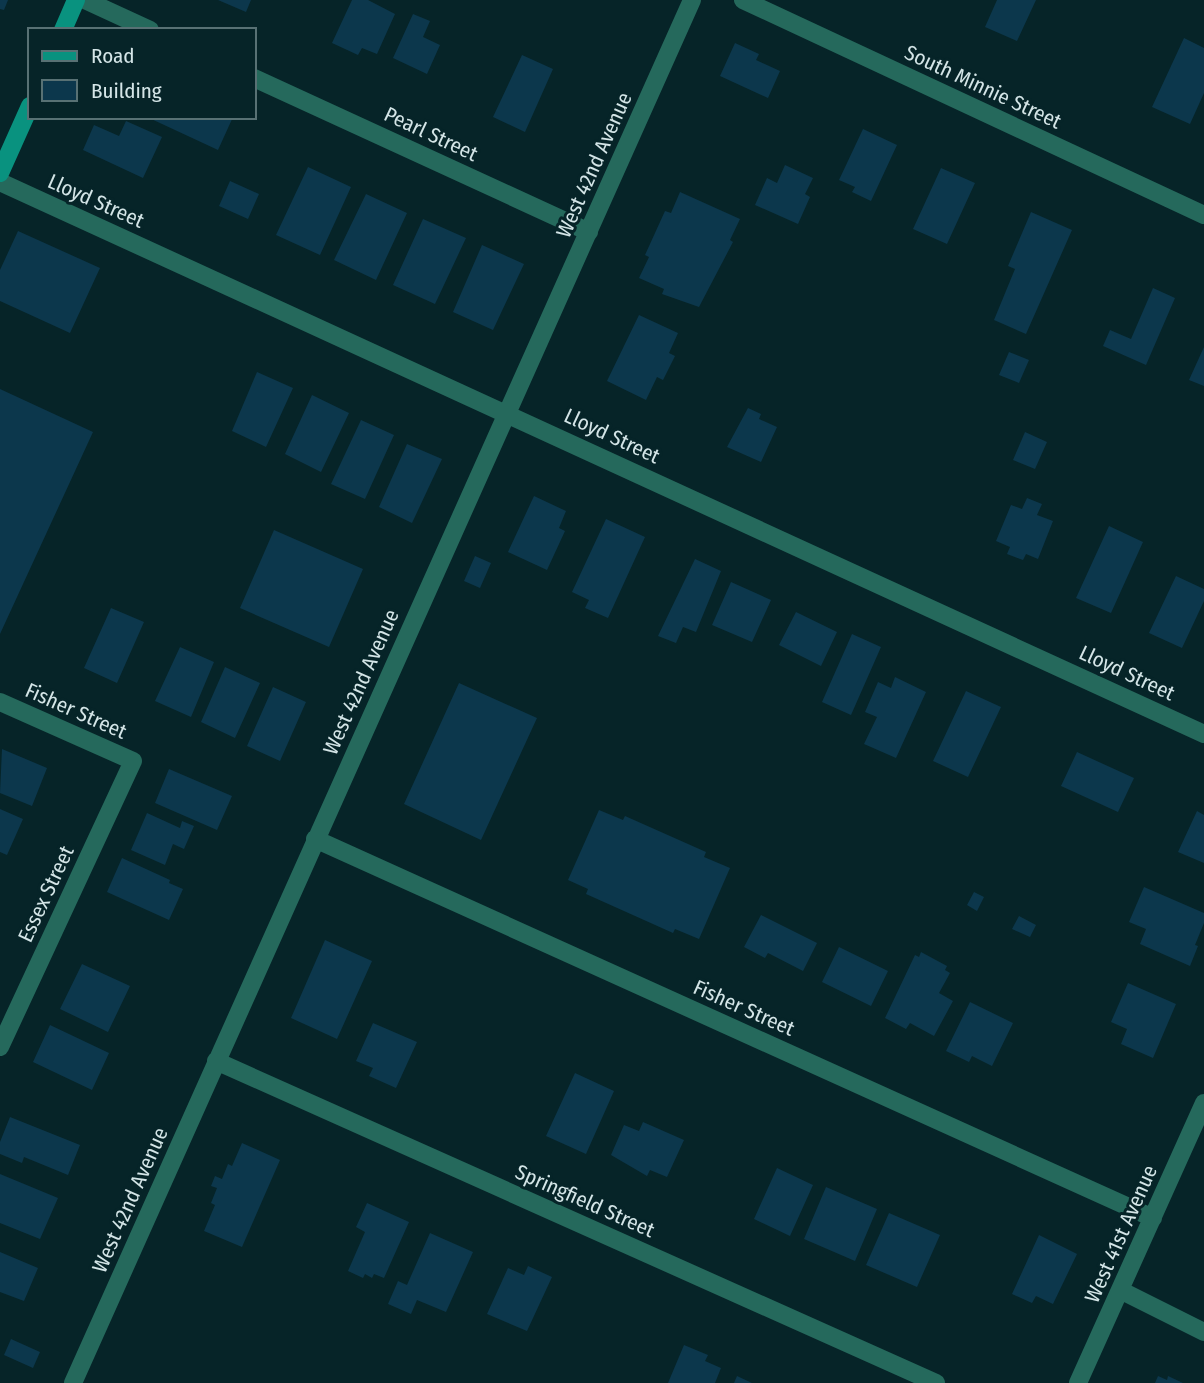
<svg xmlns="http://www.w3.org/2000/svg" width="1204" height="1383" viewBox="0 0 1204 1383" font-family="'Fira Sans Condensed',sans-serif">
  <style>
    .building { fill: #0c374c }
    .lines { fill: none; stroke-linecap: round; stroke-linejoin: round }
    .street { stroke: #25695c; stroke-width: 18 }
    .secondary { stroke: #09927f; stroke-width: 18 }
    .labels { text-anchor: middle; stroke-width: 6; stroke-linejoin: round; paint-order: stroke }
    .street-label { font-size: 21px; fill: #d4e5e7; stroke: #062428 }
  </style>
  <rect width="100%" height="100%" fill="#062428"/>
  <!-- building -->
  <path class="building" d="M0,0H8L4,10L0,9Z
    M218,0H251L246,12Z
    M352,0H368L395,14L377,54L362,48L358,55L332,43Z
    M997,0H1036L1017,41L985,27Z
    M413,14L430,21L423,37L440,45L427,74L393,58Z
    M1184,38L1204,48V93L1190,124L1152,107Z
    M735,43L759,54L756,60L780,71L768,98L720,76Z
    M522,55L553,69L525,132L493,117Z
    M147,117H233L218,150Z
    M126,121L162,137L143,178L83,150L94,125L119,136Z
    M863,129L897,145L871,201L852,192L855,187L839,180Z
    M785,165L813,178L805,194L810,197L798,224L755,205L767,178L777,183Z
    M308,167L351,187L320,255L276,235Z
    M941,168L975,183L947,244L913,229Z
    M230,181L259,194L248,219L219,206Z
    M680,192L740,219L730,240L733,242L699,307L662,294L664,289L639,278L649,257L645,255L665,211L671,213Z
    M366,194L407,213L376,280L334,260Z
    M1031,212L1072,230L1026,334L994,320L1015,269L1008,266Z
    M423,219L466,238L435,304L393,285Z
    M18,231L100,268L70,333L0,301V270Z
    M482,245L524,264L493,330L453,312Z
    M1153,288L1175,298L1146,365L1103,346L1110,330L1131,339Z
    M639,315L678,333L669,353L675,356L663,380L657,377L646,400L607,381Z
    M1204,347V386L1189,380Z
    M1009,352L1029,360L1019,383L999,375Z
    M257,372L293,388L266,447L232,431Z
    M0,389L93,432L0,634Z
    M312,395L349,413L321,472L285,454Z
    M748,408L761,414L759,419L777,427L761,462L727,447Z
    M361,420L394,435L365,499L331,484Z
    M1025,432L1047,442L1035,469L1013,460Z
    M407,444L442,459L412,523L379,507Z
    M534,496L566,511L559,528L565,531L547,570L508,552Z
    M1027,498L1042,504L1037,515L1053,521L1038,559L1026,554L1023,560L1007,554L1010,547L996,541L1011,505L1022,509Z
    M606,519L645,537L608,618L585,608L589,600L572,592Z
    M1109,526L1143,542L1111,613L1076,598Z
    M274,530L363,569L329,647L240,608Z
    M475,556L491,563L480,588L464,581Z
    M695,559L721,571L696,632L683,627L676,643L658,636Z
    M1176,576L1204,589V601L1182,648L1149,633Z
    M731,582L771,600L752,642L712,625Z
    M111,608L144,622L117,683L84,668Z
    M796,612L837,632L821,666L779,645Z
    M852,634L881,647L851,715L822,702Z
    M180,647L214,662L191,717L155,701Z
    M225,667L260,683L235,738L201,722Z
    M895,677L926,692L896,758L864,744L877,717L865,712L878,682L891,688Z
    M459,683L537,718L481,840L404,804Z
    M273,687L306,702L280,761L247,746Z
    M966,691L1001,707L968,777L933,761Z
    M2,749L47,768L32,806L0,793Z
    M1077,752L1134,778L1118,812L1061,786Z
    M169,769L232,796L217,830L155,803Z
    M0,809L23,819L7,855L0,852Z
    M599,810L623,820L625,816L706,852L704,857L730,868L699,939L675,929L673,933L586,894L588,889L568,880Z
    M1197,811L1204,815V863L1178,852Z
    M147,813L180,828L182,821L194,826L184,849L173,844L165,865L131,850Z
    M122,858L170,880L169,883L183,889L169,920L107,892Z
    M1144,887L1204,913V923L1195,945L1198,946L1190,966L1140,944L1146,929L1129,922Z
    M974,892L984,897L977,911L967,905Z
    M761,915L817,943L803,971L768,953L765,958L744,947Z
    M1019,916L1036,925L1030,937L1012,929Z
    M325,940L372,961L337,1039L291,1018Z
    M839,947L888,971L871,1006L822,982Z
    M921,952L947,966L945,970L950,973L939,993L953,1001L934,1036L910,1023L906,1029L885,1018L915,955L919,957Z
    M82,964L130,986L108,1032L60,1009Z
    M1128,983L1176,1004L1153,1058L1121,1044L1127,1029L1111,1022Z
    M970,1002L1013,1023L992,1066L972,1056L969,1062L946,1051Z
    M373,1023L417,1042L396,1088L369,1076L373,1068L356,1061Z
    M50,1025L109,1053L92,1090L33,1062Z
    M575,1073L614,1091L586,1154L546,1136Z
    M10,1117L80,1145L68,1175L24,1157L22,1163L0,1154V1142Z
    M643,1122L684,1140L667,1177L650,1170L647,1176L611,1155L624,1125L639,1131Z
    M242,1143L280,1160L242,1247L204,1231L215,1205L211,1203L217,1188L211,1186L215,1176L222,1179L228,1164L232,1166Z
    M777,1168L813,1185L790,1236L754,1219Z
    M0,1174L58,1198L40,1239L0,1223Z
    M826,1187L877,1209L855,1261L804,1239Z
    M367,1203L409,1222L384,1278L374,1274L372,1278L365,1274L363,1278L348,1271L365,1232L356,1227Z
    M889,1213L940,1235L917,1287L866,1265Z
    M430,1233L473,1252L446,1312L417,1300L411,1314L388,1304L398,1281L407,1285Z
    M1039,1235L1077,1254L1053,1304L1036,1296L1032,1303L1012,1294Z
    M0,1252L38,1268L24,1301L0,1292Z
    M528,1266L552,1277L527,1331L487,1314L508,1268L524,1275Z
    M11,1339L40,1352L33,1368L4,1355Z
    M684,1345L708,1355L705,1361L721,1368L715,1383H668Z
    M737,1376L752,1383H734Z
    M1158,1376L1167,1380L1168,1376L1183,1383H1155Z"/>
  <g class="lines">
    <!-- street -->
    <path class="street" d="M85,0L150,30
      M743,0L1204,215
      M254,78L589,232
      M0,182L1204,734
      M0,702L133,761L0,1047
      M315,839L1153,1218
      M216,1061L936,1383
      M1122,1291L1204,1332
      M73,1383L692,0
      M1078,1383L1204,1103"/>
    <!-- secondary -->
    <path class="secondary" d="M63,30L76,0
      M0,173L30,106"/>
  </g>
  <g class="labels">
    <!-- street labels -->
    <g class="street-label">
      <text transform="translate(983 87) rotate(25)" y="7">South Minnie Street</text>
      <text transform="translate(431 134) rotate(25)" y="7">Pearl Street</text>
      <text transform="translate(594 165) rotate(-66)" y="7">West 42nd Avenue</text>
      <text transform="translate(96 201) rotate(24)" y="7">Lloyd Street</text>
      <text transform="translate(612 436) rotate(25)" y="7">Lloyd Street</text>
      <text transform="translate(1127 673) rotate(25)" y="7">Lloyd Street</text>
      <text transform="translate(361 682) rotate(-66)" y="7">West 42nd Avenue</text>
      <text transform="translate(76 711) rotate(24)" y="7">Fisher Street</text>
      <text transform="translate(46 894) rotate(-65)" y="7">Essex Street</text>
      <text transform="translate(744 1008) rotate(24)" y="7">Fisher Street</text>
      <text transform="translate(130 1200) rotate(-66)" y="7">West 42nd Avenue</text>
      <text transform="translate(585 1201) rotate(24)" y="7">Springfield Street</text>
      <text transform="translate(1121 1234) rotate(-66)" y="7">West 41st Avenue</text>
    </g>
  </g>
  <!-- legend -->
  <rect x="28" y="28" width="228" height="91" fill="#062428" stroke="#587174" stroke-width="2"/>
  <rect x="42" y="51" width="35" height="10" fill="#09927f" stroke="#587174" stroke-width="2"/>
  <text x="91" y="63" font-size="21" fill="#d4e5e7">Road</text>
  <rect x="42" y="80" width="35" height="21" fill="#0c374c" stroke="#587174" stroke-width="2"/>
  <text x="91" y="98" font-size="21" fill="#d4e5e7">Building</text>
</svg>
